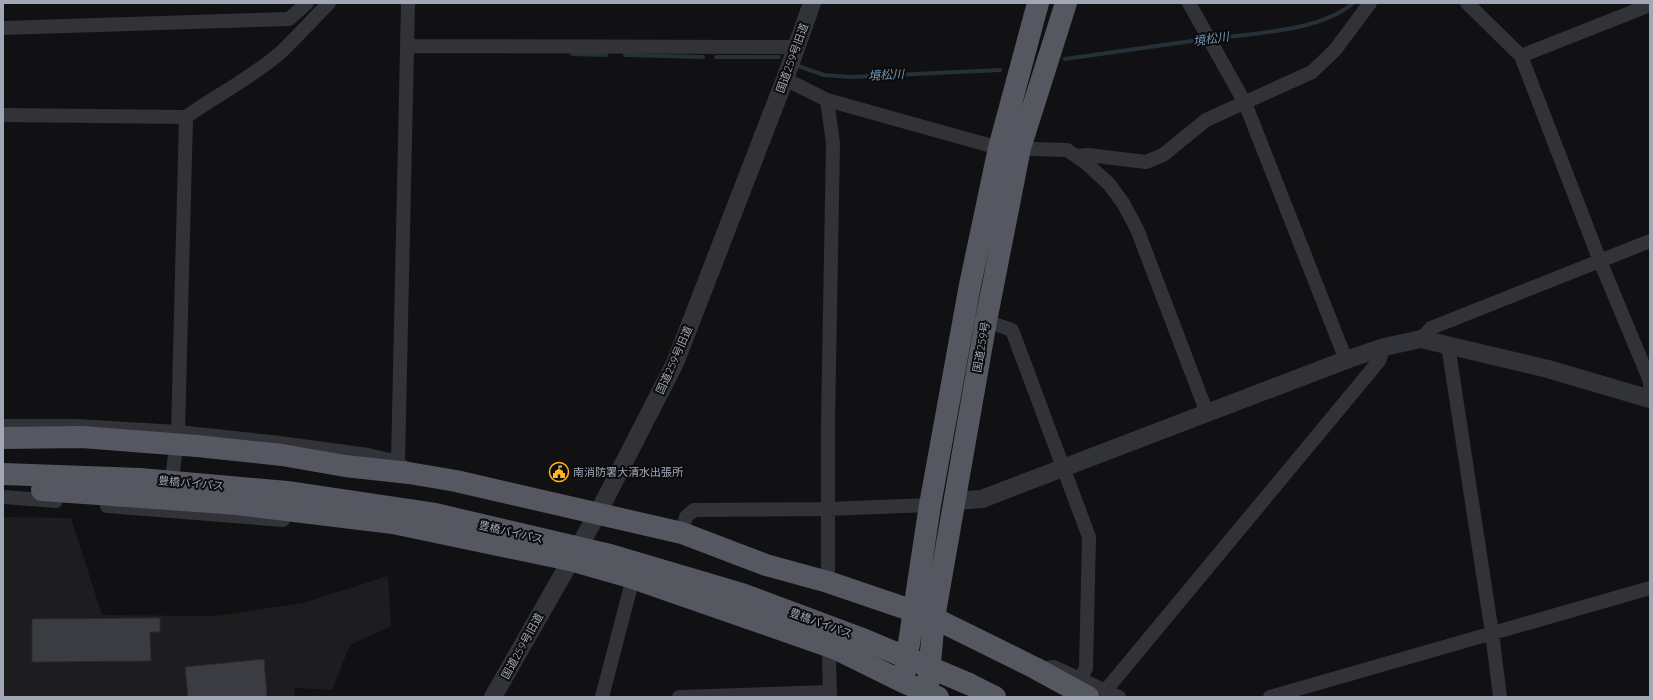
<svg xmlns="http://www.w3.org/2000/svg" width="1653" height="700" viewBox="0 0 1653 700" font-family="Quicksand,'Noto Sans JP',sans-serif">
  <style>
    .built { fill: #1d1d20 }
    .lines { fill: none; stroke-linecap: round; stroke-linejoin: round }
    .stream { stroke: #263037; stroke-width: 4 }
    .building { fill: #3a3c41; stroke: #2b2b2f }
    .minor { stroke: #323338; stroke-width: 14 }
    .tertiary { stroke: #323338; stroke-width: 18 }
    .trunk { stroke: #555860; stroke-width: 22 }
    .trunk-bridge { stroke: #555860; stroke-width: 22 }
    .labels { text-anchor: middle; stroke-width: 4; stroke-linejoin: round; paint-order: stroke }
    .street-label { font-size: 11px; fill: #a1a7b5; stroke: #0c0c0e }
    .poi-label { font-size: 11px; fill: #a1a7b5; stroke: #0c0c0e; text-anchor: start }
    .water-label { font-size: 12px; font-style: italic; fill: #7495b4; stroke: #0c0c0e }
  </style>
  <rect width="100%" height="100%" fill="#111113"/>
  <!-- built -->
  <path class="built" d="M3,517L71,518L102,615L216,616L303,603L388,576L391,626L350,645L332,690L295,688L294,697H3Z"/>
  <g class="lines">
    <!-- stream -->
    <path class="stream" d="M1212,39C1253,33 1322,31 1353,3
      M572,54L606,55
      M625,55L703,57
      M716,57H779
      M1065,59L1206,39
      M798,66L824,75L851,77L1000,70"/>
  </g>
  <!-- building -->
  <path class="building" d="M160,618V632H150L151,661L32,662V619Z
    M264,659L267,697H188L185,667Z"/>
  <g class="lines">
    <!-- minor -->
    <path class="minor" d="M1189,3L1245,103L1346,360
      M1467,3L1521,56L1600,261L1650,381V399
      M3,28L289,19L307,3
      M407,46L797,47
      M1521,56L1650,5
      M785,79L827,100L999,148L1067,150L1086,163L1109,184L1123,203L1137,229L1207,413
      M827,100L833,143L828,423V582
      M3,115L186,117C217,95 251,78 280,53C297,37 313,19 329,3
      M1077,156L1088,155L1146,162L1163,155L1206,120L1312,72L1335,50L1370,3
      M986,321L1012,330L1089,537L1086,668L1081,678
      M1421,339L1431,328L1650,241
      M1448,345L1492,633L1500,697
      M3,426H77L178,432L280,443L368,455L398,462L403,467
      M398,462L408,3
      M3,497L56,501
      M107,506L283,520
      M168,510L178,432L186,117
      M682,533L686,517L694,510L827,509L930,505
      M1046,668L1054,667L1119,697
      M1106,690L1379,361L1384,347
      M602,697L633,578
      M679,697L830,692
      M830,697L829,659L834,648
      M1270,697L1650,588"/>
    <!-- tertiary -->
    <path class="tertiary" d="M955,501L982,499L1000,492L1346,360L1384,347L1421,339L1548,369L1650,399
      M493,697L598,513L675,363L785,79L812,3"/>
    <!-- trunk -->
    <path class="trunk" d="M197,446L282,455L345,466L409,473L456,481L682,533L766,565L828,582L934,618L1035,668L1088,697
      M197,501L237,504L393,523L570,560L633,578L834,648L903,682L938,697
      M904,676L930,505L970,285L999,148L1038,3
      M969,684L995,697
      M928,685L934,618L986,321L1020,148L1066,3"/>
    <!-- trunk-bridge -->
    <path class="trunk-bridge" d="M3,438L82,437L197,446
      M3,474L140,479L287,492L435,514L610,555L742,594L860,638L969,684
      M42,490L197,501"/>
  </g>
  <!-- icons -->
  <defs>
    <symbol id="civic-ring" viewBox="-11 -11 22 22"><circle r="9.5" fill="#0c0c0e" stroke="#ffb71d" stroke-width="1.5"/><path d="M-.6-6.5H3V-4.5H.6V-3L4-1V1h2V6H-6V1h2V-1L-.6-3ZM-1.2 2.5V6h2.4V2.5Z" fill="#ffb71d"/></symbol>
  </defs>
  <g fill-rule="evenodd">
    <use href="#civic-ring" x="548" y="461" width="22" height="22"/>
  </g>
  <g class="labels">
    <!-- street labels -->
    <g class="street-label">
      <text transform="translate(792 58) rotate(-70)" y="4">国道259号旧道</text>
      <text transform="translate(981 347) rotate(-80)" y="4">国道259号</text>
      <text transform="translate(674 360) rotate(-66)" y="4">国道259号旧道</text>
      <text transform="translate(191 483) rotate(5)" y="4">豊橋バイパス</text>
      <text transform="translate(511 532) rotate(13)" y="4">豊橋バイパス</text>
      <text transform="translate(821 623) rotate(20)" y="4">豊橋バイパス</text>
      <text transform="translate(522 646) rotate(-61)" y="4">国道259号旧道</text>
    </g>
    <!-- poi labels -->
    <g class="poi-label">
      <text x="573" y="476">南消防署大清水出張所</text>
    </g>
    <!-- water labels -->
    <g class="water-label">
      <text transform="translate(1211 39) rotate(-8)" y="4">境松川</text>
      <text transform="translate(886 75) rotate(-3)" y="4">境松川</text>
    </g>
  </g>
  <!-- border -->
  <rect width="1653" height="700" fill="none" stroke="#a1a7b5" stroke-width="8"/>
</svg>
